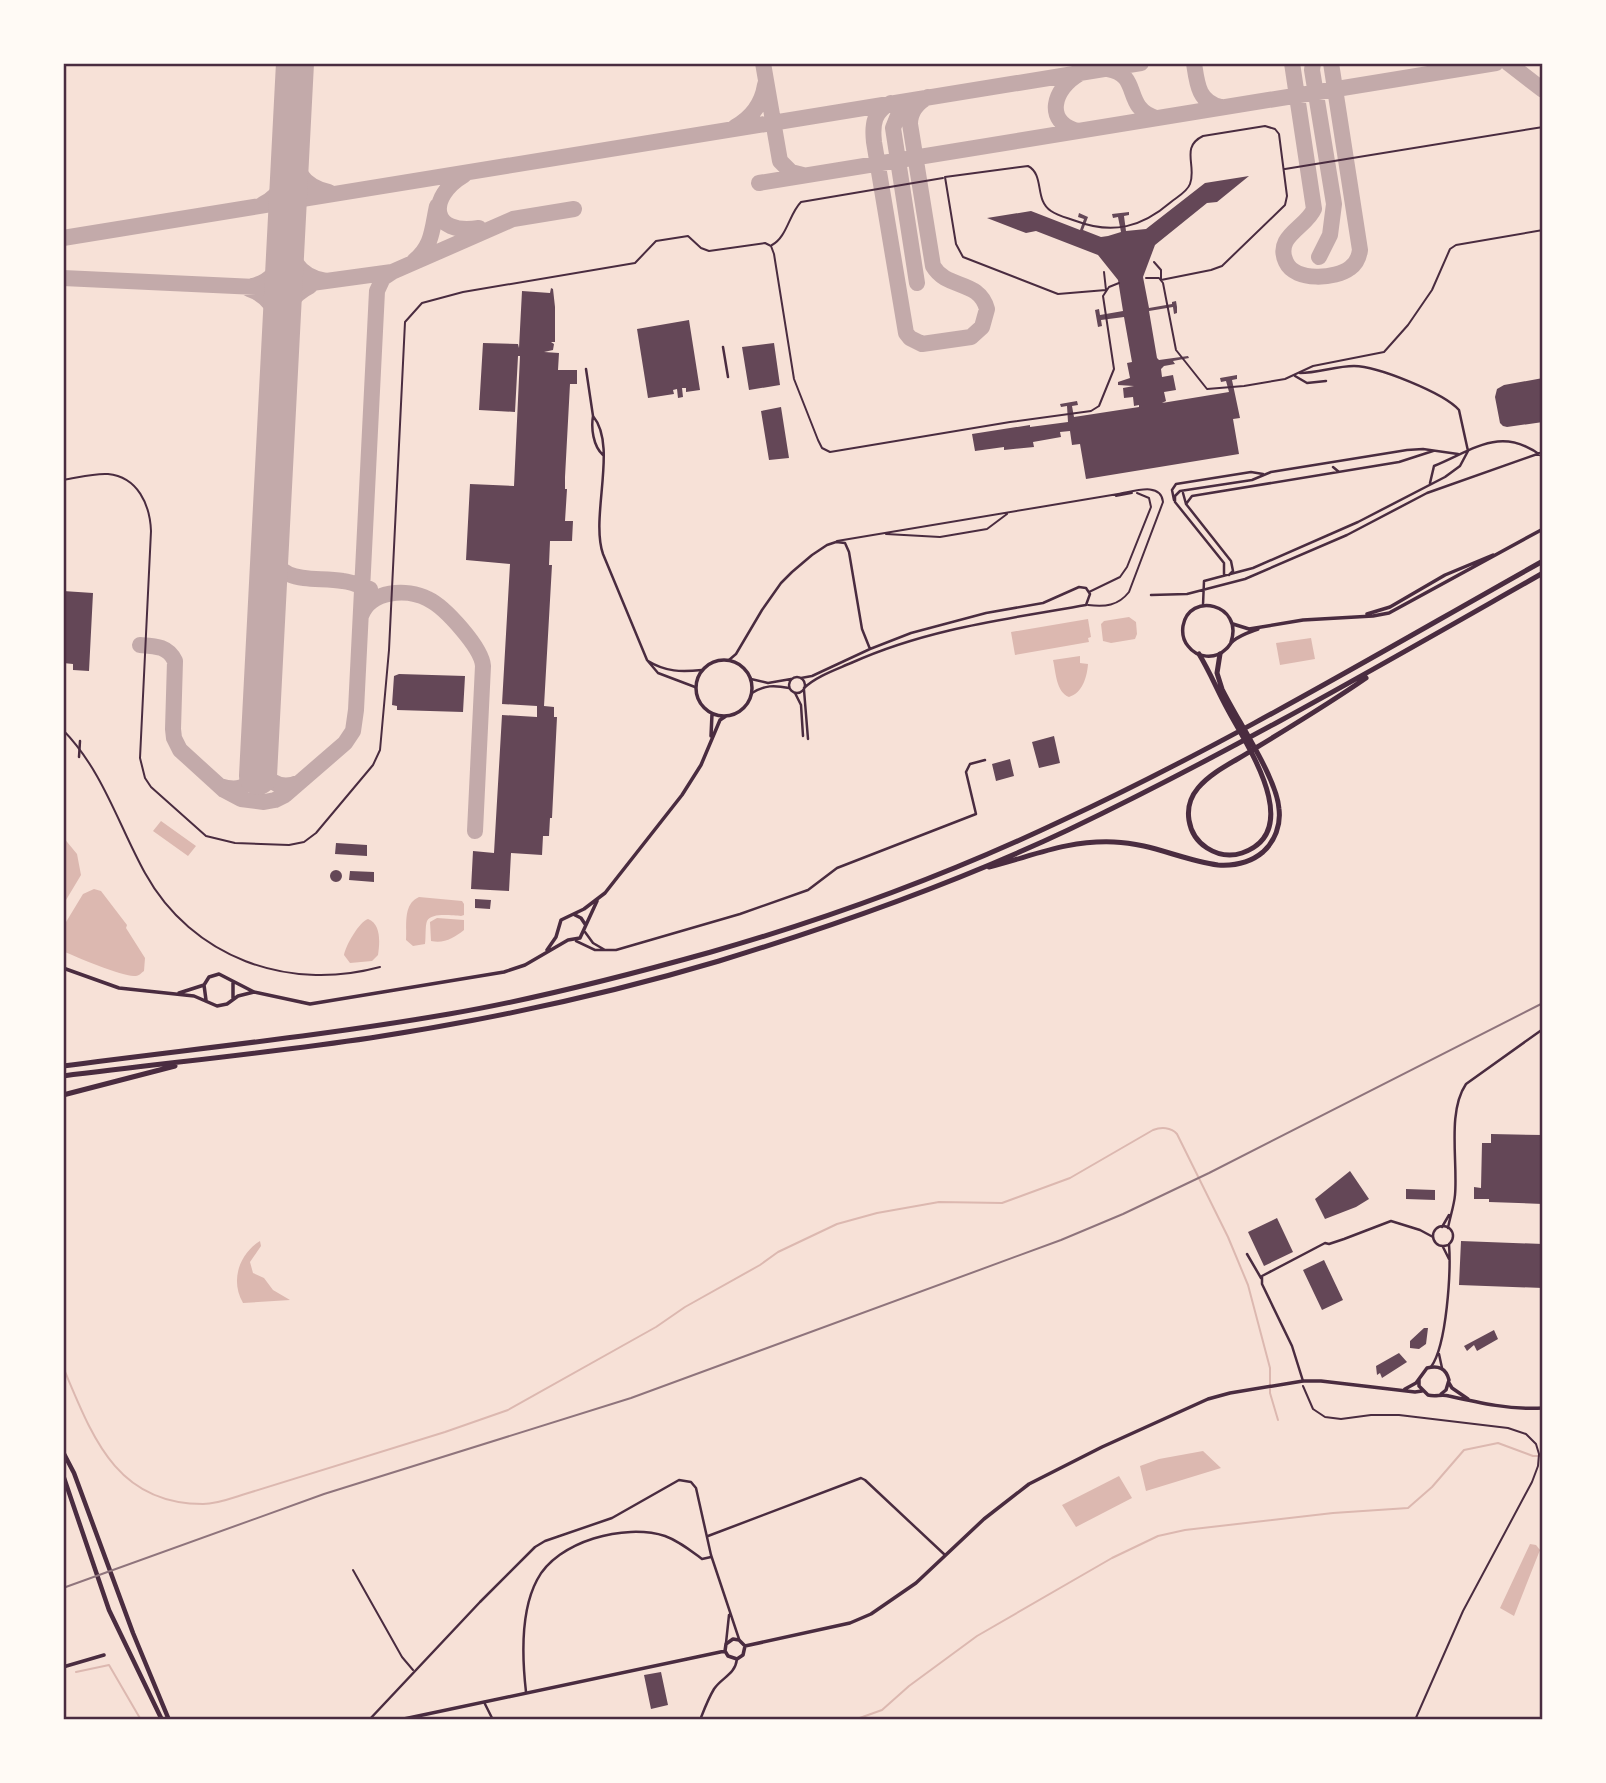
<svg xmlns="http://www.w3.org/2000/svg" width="1606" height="1783" viewBox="0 0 1606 1783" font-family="Literata,serif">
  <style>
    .water { fill: #dcb8b0 }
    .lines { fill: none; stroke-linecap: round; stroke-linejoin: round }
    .stream { stroke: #dcb8b0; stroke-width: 2 }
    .taxiway { stroke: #c3aaaa; stroke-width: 16 }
    .runway { stroke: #c3aaaa; stroke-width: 38 }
    .building { fill: #644757 }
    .path { stroke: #4a2c40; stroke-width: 2 }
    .service { stroke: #4a2c40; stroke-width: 2 }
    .minor { stroke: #4a2c40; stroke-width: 2.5 }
    .tertiary { stroke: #4a2c40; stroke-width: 3.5 }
    .secondary { stroke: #4a2c40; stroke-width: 3.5 }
    .primary { stroke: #4a2c40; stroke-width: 4.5 }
    .motorway { stroke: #4a2c40; stroke-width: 5 }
    .rail { stroke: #8f747c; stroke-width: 2 }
    .neatline { fill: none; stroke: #4a2c40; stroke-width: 2.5 }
  </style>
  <rect width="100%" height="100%" fill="#f7e1d7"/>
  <!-- water -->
  <path class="water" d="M1129,617L1136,622L1137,634L1135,639L1111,643L1103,641L1101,624L1104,621Z
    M1088,619L1091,637L1088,638L1089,642L1015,655L1011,632Z
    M1311,638L1315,659L1280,665L1276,643Z
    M1080,656V663L1088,664C1087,678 1082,693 1069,697C1056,692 1056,673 1053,660Z
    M161,821L196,846L188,856L153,831Z
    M63,837L77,854L81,875L63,905Z
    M94,889L101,891L127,925L126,928L145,958L144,971C140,974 139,976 134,976C119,975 78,958 63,951V927L83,894Z
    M419,897L462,901L464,904V915L461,916C453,916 432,912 427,921C425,926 426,938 425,944L413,946L406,940C407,924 403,904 419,897Z
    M437,918L464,920V930C454,938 444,944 431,941L430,922Z
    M368,919C381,924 380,942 378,955L372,961L350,963L344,955C346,945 359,922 368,919Z
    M260,1241L261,1246L250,1262L253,1273L264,1278L273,1290L290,1300L243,1303C230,1281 239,1254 260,1241Z
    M1203,1451L1221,1468L1146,1491L1140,1466L1159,1459Z
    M1119,1476L1132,1498L1076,1527L1062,1505Z
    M1530,1544L1536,1545L1540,1550L1514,1616L1500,1608Z"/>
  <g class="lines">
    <!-- stream -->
    <path class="stream" d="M63,1367C92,1435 115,1504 203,1504C217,1504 232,1498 245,1494L445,1432L508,1410L656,1327L685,1307L760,1265L778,1252L837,1224L877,1213L939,1202L1002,1203L1070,1178L1153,1130C1161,1127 1171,1127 1177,1134L1228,1237L1248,1285L1270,1368V1393L1278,1420
      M76,1672L109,1665L141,1720
      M854,1720L882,1710L909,1686L977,1636L1112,1558L1158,1536L1185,1530L1333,1513L1408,1508L1432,1487L1464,1450L1498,1443L1533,1456H1543"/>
    <!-- taxiway -->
    <path class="taxiway" d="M763,63L780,161L791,172L803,175
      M1194,63C1197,83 1198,102 1221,107
      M1292,63L1314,209C1306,228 1274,236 1286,262C1295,282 1336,279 1350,268C1356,264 1359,257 1360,250L1331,63
      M1313,63L1312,70L1334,204L1330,235L1319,257
      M1508,63L1543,90
      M1108,69C1142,75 1122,107 1156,118
      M913,101L899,113L893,128L917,283
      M891,103C874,111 872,124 874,142L906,333L910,338L922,344L971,337L982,327L987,309C979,279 947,290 933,266L910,124C910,112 917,103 928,97
      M735,127C751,118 762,104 765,85
      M1078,131C1043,122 1054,88 1079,74
      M291,140C292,166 301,186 329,192
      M464,175C427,197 430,236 479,228
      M759,183L1496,63
      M263,204C282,195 287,178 290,159
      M286,229C288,255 297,277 326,281
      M63,238L1141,63
      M414,261C433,246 432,228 437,206
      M63,278L275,288L392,272L513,219L574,209
      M253,286C272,281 282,268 285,249
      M249,289C269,296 278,311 281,332
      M281,327C285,308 292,295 310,286
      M270,547C278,587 312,576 343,581C352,582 361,586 370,589
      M361,616C370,590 407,588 428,599C445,607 482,648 483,666L475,831
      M140,645C155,646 168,646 175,661L173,729L174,738L180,750L224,790L241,799L264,802L275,800L285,795L345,743L353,731L356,710L377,291L383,278L392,272
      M260,757C261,779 279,792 300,782
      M220,786C259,799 258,759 260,734"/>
    <!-- runway -->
    <path class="runway" d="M258,776L295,63"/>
  </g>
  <!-- building -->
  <path class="building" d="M1249,176L1217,202L1207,203L1155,245L1143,277L1149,308L1172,304V302L1176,301L1177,307V313L1174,314L1173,307L1149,311L1157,358L1159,360L1188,356L1189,358L1173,361L1175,364L1164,366L1161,369L1162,377L1173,375L1176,390L1164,392L1166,401L1162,403L1229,392L1226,381L1221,382L1220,378L1237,375V379L1232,380L1240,418L1233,419L1239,454L1086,479L1080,444L1072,445L1070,431L1060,432L1061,437L1033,442L1034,447L1004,450V447L975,451L972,434L1030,425V427L1068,422L1067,406L1061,407L1060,404L1077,401L1078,405L1072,406L1074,417L1139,407V405L1134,406L1133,397L1124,398L1123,388L1134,386L1118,385V382L1130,378L1127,363L1132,362L1124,317L1101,320L1102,326L1098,327L1095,310L1099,309L1100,315L1123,311L1118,280L1098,255L1036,231L1026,233L987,218L1031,211L1080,230L1084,219L1078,217L1079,213L1088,217L1083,230L1101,237L1108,236L1121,232L1118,217L1113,218L1112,214L1129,212V215L1124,216L1126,231L1146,229L1205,183Z
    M551,288L553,289L555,307V342H551L554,344L553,350L544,352L559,353L558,370H577V384H570L565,477V489H567L565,521H573L572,541H550L549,565H552L544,706L554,707V717H557L552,818H550L549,836H543L542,855L511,853L509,891L471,889L473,851L494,853L502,715L537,717V706L502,704L510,564L466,560L470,484L514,486L520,356H518L515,412L479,410L483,343L518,344L519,348L522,291L550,293Z
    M689,320L700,390L686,392V388H682L683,397L678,398L677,389L673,390L674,394L648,398L637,329Z
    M774,343L780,385L749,390L742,347Z
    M1543,378V422L1507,427L1503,426L1500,423L1495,397L1497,389L1504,385Z
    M781,407L789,458L769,460L761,411Z
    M63,591L93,593L89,671L73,670V664L63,663Z
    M399,674L465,676L463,712L397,710V706L392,705L394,676Z
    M1054,736L1060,763L1039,768L1032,742Z
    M1010,759L1014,776L996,781L992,764Z
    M336,843L367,845V856L335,854Z
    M330 876a6 6 0 1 1 12 0a6 6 0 1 1-12 0Z
    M350,871L374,872V882L349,880Z
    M475,899L491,900L490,909L475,908Z
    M1491,1134L1543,1135V1204L1489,1202V1199H1474V1187L1481,1188L1482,1143H1491Z
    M1350,1171L1369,1199L1356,1207L1325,1219L1315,1199Z
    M1406,1189L1435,1190V1200L1406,1199Z
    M1277,1218L1293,1252L1264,1266L1248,1232Z
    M1461,1241L1543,1244V1288L1459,1285Z
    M1324,1260L1343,1300L1322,1310L1303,1270Z
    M1424,1328H1428L1426,1344L1419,1349L1410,1348V1341Z
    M1494,1330L1498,1339L1477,1351L1474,1345L1467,1351L1464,1346Z
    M1399,1353L1407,1362L1382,1378L1380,1373L1377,1375L1376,1366Z
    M661,1672L668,1705L651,1709L644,1675Z"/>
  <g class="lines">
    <!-- path -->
    <path class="path" d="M1303,1386L1313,1409L1325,1417L1341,1419L1371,1415H1399L1508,1428L1526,1434L1536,1444L1539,1454L1538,1466L1532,1482L1463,1611L1415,1720"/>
    <!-- service -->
    <path class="service" d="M1543,100L1541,105L1543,128
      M1285,169L1543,127
      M772,245C787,237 789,214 801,202L943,178
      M1104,272L1106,290L1058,294L963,257L956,244L945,177L1028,166C1045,175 1034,200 1051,211C1058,216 1068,218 1076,221C1113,235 1142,227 1171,202C1177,197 1187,192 1190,184C1197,166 1180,147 1203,136L1265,126L1275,129L1279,134L1287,196L1285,205L1222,266L1211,270L1161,280V270L1154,262
      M1146,278H1159L1163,283L1176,350L1207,389L1244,386L1285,379L1313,366L1384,352L1408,325L1432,290L1450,249L1456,245L1543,230
      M63,480C77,478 93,473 108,474C138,477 150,505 151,531L140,758L145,778L151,787L206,836L235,843L289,845L304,842L316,833L373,765L380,750L389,650L405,322L422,303L463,292L635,263L656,241L688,236L701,248L709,251L765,243L771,246L774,254L794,379L818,440L822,448L830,452L1010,422L1091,411L1099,406L1114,369L1103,296L1109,287L1119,283
      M1116,496L1132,493
      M886,534L940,537L987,529L1007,514
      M837,541L1118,494C1132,492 1161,481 1163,502L1129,592C1118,606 1105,607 1088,605
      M1089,592L1120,577L1127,567L1151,507L1149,498L1137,493
      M63,730C103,771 118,824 145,873C192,958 288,992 380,967
      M353,1570L402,1657L413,1670"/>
    <!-- minor -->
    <path class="minor" d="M723,347L728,377
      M586,369L593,416
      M1295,376L1307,383L1326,381
      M603,455C593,446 591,428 593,416C618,446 590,516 603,554L647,660L658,673L695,687
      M1333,467L1339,472
      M1430,483L1434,466C1475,449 1502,425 1543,457
      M1183,493L1186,504L1231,561L1233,571L1229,575
      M1174,500L1172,490L1176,484L1251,472L1263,474
      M1186,504L1192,496L1399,462L1433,451
      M1224,575V563L1175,502V496L1180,491L1252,480L1271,472L1407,450L1423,449L1458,454
      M1151,595L1187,594L1245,579L1347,535L1427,493L1543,452
      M1203,605L1204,581L1253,568L1358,522L1445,477L1460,466L1468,451L1459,410C1444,393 1377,366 1354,366C1336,366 1318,373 1300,373
      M729,660L736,654L762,610L781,583L792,572L812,555L827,545L836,542L845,543L849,552L862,629L870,649
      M648,661C666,672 681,672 702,670
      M789 685a8 8 0 1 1 16 0a8 8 0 1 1-16 0Z
      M801,678L812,676L870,649L911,633L986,613L1043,603L1079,587L1086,588L1090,594L1086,605C1006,619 926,629 851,663C835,670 817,676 804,688
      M751,679L768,683L791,679
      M804,690L808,739
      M752,693C765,685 774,685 789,688
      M795,693L801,705L803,736
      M79,757L80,741
      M585,932L593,943L605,950
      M576,941L595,950H616L740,914L808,890L837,868L976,814L966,772L970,764L985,760
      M1433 1236a10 10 0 1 1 20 0a10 10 0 1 1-20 0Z
      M1442,1227L1449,1215
      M1448,1228C1450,1217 1454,1206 1455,1195C1458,1162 1447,1112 1466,1084L1543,1029
      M1443,1247L1449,1259
      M1247,1254L1261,1278
      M1439,1354L1442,1368
      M1431,1367C1447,1345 1451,1271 1449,1244
      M1303,1381L1292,1346L1262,1284V1276L1325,1243L1329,1244L1344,1239L1391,1221L1420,1230L1433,1237
      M708,1536L861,1478L865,1480L945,1555
      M726,1643L729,1615
      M526,1692C522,1657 520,1612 537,1580C557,1541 625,1523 665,1536C679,1541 690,1550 702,1559L711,1557
      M484,1702L493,1720
      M369,1720L480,1602L535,1547L545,1541L612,1518L679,1480L691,1482L696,1488L711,1555L739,1639
      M700,1720C704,1710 708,1699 714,1689C722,1677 735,1675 737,1659"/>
    <!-- tertiary -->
    <path class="tertiary" d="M1367,614L1390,607L1445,575L1493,555
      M1233,624L1249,629L1303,620L1373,616L1389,613L1543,529
      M1231,642C1244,604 1189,591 1183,626C1182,633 1183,640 1188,646C1197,658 1215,660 1226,649C1229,647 1230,643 1233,641C1240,635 1250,632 1258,629"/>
    <!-- secondary -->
    <path class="secondary" d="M696 688a28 28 0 1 1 56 0a28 28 0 1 1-56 0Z
      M711,736L712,714
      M575,915L581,918L585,924
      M547,950L556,937L561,920L584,909L605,893L682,795L701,765L720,720L726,716
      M63,968L119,988L194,996L217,1006L227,1004L238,996L254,992
      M233,983V998
      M179,993L204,985
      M206,1000L204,985L209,977L219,974L254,992L310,1004L504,972L525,965L568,940L580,938L597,901
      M1419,1379V1386L1428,1395C1435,1397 1442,1394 1449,1396C1480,1403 1511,1410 1543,1408
      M1449,1383L1452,1388L1468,1399
      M1405,1389L1416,1383L1427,1368C1438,1365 1446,1368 1449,1380L1446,1390L1441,1394
      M745,1646L850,1623L871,1614L916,1583L984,1519L1029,1484L1102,1447L1208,1399L1230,1393L1303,1381H1321L1415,1392L1422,1391
      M725,1651L728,1656L737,1659L743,1655L745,1646
      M725,1651L726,1644L733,1639L739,1640L745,1646
      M63,1667L104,1655
      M399,1720L725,1651"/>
    <!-- primary -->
    <path class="primary" d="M63,1452L74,1473L133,1633L169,1720
      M63,1475L109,1610L162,1720"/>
    <!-- motorway -->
    <path class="motorway" d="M1199,654C1210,672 1218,692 1228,710C1246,744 1306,831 1242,853C1230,857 1218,855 1207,848C1187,835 1182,807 1198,788C1212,771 1236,761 1254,749C1292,726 1330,703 1366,678
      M989,867C1033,856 1067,840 1114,842C1150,843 1182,860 1218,865C1234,866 1250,863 1263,852C1275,841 1281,825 1279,809C1277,778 1237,720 1222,689L1217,673L1220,654
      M63,1066C192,1049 321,1036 449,1014C537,999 625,976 711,952C830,918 949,874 1061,821C1227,744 1384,650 1543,561
      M63,1076C165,1063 268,1053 370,1038C487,1020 605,995 719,961C837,925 956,883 1068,830C1231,752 1386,662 1543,573
      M63,1095L175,1066"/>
    <!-- rail -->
    <path class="rail" d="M63,1588L324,1494L631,1398L1061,1240L1123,1214L1209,1173L1543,1003"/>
  </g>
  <!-- border -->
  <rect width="1606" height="1783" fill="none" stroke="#fffaf5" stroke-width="130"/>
  <rect x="65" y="65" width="1476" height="1653" class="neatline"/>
</svg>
